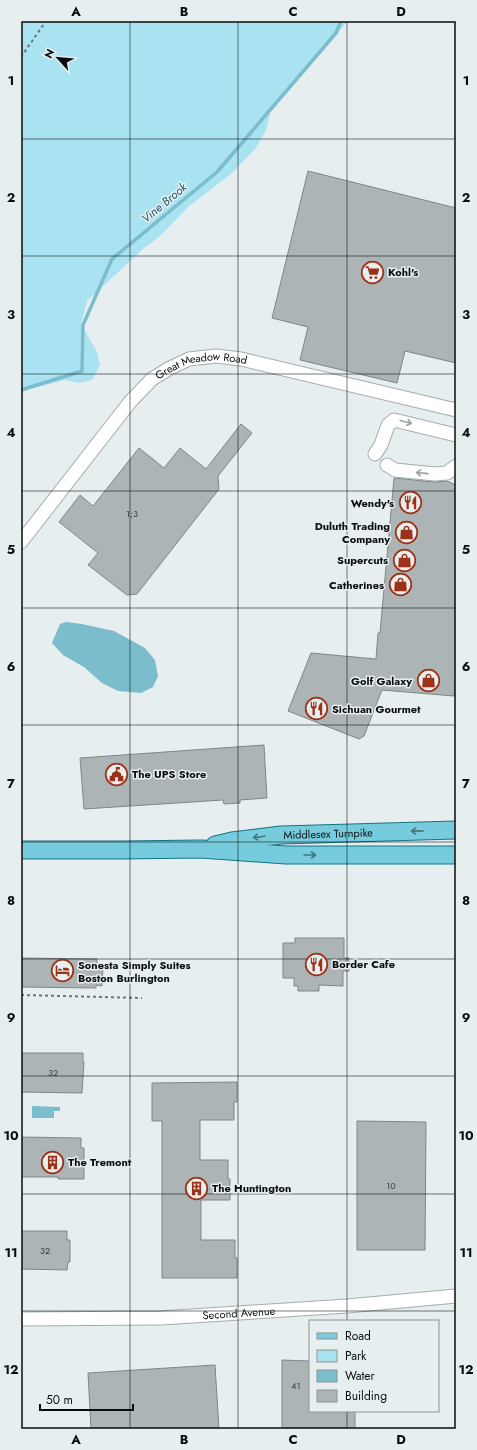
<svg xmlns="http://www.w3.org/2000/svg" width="477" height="1450" viewBox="0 0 477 1450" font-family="Jost,sans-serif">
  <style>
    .green { fill: #a9e2f0 }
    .water { fill: #7bbdcc }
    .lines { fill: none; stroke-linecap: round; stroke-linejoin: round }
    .stream { stroke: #7bbdcc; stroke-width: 3.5 }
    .building { fill: #adb4b5; stroke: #808688 }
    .minor-casing { stroke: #a6acae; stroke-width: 15 }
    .major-casing { stroke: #157385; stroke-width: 19 }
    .path { stroke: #6f7475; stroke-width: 2; stroke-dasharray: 3 3; stroke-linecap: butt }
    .minor { stroke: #fff; stroke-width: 13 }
    .major { stroke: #76ccdc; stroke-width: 17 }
    .oneway { stroke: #9d9e9e }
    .oneway2 { stroke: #45767f }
    .grid { fill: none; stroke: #0a0d0d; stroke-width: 1; stroke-opacity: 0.55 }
    .labels { text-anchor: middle; stroke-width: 3; stroke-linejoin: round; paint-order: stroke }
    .number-label { font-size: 9px; fill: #333737 }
    .poi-label { font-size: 11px; font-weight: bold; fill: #0a0d0d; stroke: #e7eef0; text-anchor: start }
    .street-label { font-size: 11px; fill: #0a0d0d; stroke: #e7eef0 }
    .water-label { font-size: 12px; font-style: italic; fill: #205763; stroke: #e7eef0 }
    .neatline { fill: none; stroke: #0a0d0d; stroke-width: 1.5 }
    .grid-label { font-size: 13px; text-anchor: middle; font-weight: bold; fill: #0a0d0d }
  </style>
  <rect width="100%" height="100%" fill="#e7eef0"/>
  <!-- green -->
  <path class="green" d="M21,21H348L305,72L271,109L266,130L256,148L231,174L188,207L159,237L144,248L87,301L81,324L97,352L100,365L92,380L79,383L65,380L26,390L21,393Z"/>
  <!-- water -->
  <path class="water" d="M66,622L82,624L114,631L145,648L155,660L158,676L153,687L141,693L118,691L102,683L84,667L63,655L52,643L60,624Z
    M32,1106L60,1107V1111H54V1118H32Z"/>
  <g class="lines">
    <!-- stream -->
    <path class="stream" d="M21,390L82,371L83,325L112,259L217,172L336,33L341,21"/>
  </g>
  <!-- building -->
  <path class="building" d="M308,171L456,208V363L405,351L397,383L300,360L308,327L272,318Z
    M241,424L252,433L218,476L219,489L137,594L127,595L88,565L98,553L59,522L80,495L93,506L139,448L164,468L180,448L206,469Z
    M394,478L434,482L447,481L456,485V667L454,696L382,690L364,736L359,739L288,711L311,653L376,659L378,633H380Z
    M264,745L267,798L240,800V803L224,804L223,800L84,809L80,758Z
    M295,938H344V958H349V971H343V986L319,985V991H298V986H294V978H283V943H295Z
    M21,958L97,959V966H103L102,986L96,985V988L21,987Z
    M21,1053H83V1062H84L82,1093L21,1092Z
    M237,1082V1102H234V1120H200V1160H228V1179H230V1200H201V1240H235V1258H237V1278H162V1121H152V1083Z
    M357,1121L426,1122L425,1250H357Z
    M21,1137L81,1138V1148H84V1179H58V1177H21Z
    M21,1231H67V1240H70V1262H68L67,1270L21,1269Z
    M282,1360L310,1361V1411H355V1429H282Z
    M215,1365L219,1429H91L88,1373Z"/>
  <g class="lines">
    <defs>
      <g id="minor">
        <path d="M375,454L381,445L388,425L394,420L456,435"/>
        <path d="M387,465L395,470L435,474L447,473L456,466"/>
        <path id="s1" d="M21,542L130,402L152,379L170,368L189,359L216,356L241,359L456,410"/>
        <path id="s2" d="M21,1319L161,1318L347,1306L456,1296"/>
      </g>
      <g id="major">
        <path id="s3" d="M215,845L232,841L281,835L456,830"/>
        <path d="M21,850H120L201,849L286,855H456"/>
      </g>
    </defs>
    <!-- minor casing -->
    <use href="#minor" class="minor-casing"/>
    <!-- major casing -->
    <use href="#major" class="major-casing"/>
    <!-- path -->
    <path class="path" d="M21,57L46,21
      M21,995L142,998"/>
    <!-- minor -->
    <use href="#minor" class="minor"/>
    <!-- major -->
    <use href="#major" class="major"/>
  </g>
  <!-- one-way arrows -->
  <defs><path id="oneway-shaft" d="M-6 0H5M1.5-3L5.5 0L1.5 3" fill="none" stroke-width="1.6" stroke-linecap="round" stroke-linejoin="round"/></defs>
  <g class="oneway">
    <use href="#oneway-shaft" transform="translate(406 422) rotate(15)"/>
    <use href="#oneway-shaft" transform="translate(422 473) rotate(-174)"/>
  </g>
  <g class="oneway2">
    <use href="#oneway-shaft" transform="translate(417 831) rotate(179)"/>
    <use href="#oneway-shaft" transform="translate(259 837) rotate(173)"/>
    <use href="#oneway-shaft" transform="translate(310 855)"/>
  </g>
  <!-- grid -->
  <path class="grid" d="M130,21V1429M238,21V1429M347,21V1321M21,139H456M21,256H456M21,374H456M21,491H456M21,608H456M21,725H456M21,842H456M21,959H456M21,1076H456M21,1194H456M21,1311H456M347,1411V1429"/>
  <!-- icons -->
  <defs>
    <symbol id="supermarket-ring" viewBox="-11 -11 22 22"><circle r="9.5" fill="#e7eef0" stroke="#9a3118" stroke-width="1.5"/><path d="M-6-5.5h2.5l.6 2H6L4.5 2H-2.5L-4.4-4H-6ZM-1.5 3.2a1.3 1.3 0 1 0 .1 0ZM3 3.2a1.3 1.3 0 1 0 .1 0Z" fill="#9a3118"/></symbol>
    <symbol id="restaurant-ring" viewBox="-11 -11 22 22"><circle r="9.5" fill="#e7eef0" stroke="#9a3118" stroke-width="1.5"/><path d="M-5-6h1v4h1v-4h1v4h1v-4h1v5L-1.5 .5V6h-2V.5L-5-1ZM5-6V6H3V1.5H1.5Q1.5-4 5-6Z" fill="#9a3118"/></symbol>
    <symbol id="shop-ring" viewBox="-11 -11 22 22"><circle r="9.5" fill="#e7eef0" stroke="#9a3118" stroke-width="1.5"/><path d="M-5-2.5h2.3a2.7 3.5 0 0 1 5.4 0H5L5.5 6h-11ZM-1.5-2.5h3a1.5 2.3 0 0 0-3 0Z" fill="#9a3118"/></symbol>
    <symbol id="civic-ring" viewBox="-11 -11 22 22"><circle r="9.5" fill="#e7eef0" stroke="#9a3118" stroke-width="1.5"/><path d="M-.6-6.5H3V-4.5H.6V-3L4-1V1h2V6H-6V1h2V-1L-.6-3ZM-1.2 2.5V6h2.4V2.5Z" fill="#9a3118"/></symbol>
    <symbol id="hotel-ring" viewBox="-11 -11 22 22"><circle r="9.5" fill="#e7eef0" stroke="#9a3118" stroke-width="1.5"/><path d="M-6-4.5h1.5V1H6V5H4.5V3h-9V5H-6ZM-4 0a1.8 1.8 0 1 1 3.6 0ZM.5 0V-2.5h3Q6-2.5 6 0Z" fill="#9a3118"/></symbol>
    <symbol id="building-ring" viewBox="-11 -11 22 22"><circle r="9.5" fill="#e7eef0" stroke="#9a3118" stroke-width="1.5"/><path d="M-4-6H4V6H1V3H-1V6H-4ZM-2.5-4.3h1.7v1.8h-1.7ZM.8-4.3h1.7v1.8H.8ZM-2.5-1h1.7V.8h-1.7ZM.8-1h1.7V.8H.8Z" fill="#9a3118"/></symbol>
  </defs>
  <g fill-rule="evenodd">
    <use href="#supermarket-ring" x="360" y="260" width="25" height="25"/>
    <use href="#restaurant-ring" x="398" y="490" width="25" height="25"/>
    <use href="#shop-ring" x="394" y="520" width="25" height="25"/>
    <use href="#shop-ring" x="392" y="548" width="25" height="25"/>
    <use href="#shop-ring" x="388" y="572" width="25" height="25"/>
    <use href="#shop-ring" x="416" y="668" width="25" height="25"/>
    <use href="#restaurant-ring" x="304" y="696" width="25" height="25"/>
    <use href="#civic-ring" x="104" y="762" width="25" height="25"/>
    <use href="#restaurant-ring" x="304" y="952" width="25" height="25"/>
    <use href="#hotel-ring" x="50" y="958" width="25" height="25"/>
    <use href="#building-ring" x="40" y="1150" width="25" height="25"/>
    <use href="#building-ring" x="184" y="1176" width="25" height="25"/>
  </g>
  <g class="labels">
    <!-- number labels -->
    <g class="number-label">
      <text x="132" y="517">1;3</text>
      <text x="53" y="1076">32</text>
      <text x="391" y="1189">10</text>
      <text x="45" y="1254">32</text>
      <text x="296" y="1389">41</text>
    </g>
    <!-- poi labels -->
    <g class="poi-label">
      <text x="388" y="276">Kohl's</text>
      <text x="394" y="507" text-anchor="end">Wendy's</text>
      <text x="390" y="530" text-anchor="end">Duluth Trading<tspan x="390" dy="13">Company</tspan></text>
      <text x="388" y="564" text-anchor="end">Supercuts</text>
      <text x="384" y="589" text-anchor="end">Catherines</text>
      <text x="412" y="685" text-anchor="end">Golf Galaxy</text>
      <text x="332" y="713">Sichuan Gourmet</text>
      <text x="132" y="778">The UPS Store</text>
      <text x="332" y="968">Border Cafe</text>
      <text x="78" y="969">Sonesta Simply Suites<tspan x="78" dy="13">Boston Burlington</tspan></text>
      <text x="68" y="1166">The Tremont</text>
      <text x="212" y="1192">The Huntington</text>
    </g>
    <!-- street labels -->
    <g class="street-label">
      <text dy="4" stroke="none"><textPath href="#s1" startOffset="262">Great Meadow Road</textPath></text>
      <text dy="4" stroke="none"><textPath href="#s3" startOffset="114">Middlesex Turnpike</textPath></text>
      <text dy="4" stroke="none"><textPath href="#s2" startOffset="218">Second Avenue</textPath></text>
    </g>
    <!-- water labels -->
    <g class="water-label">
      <text transform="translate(164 203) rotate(-40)" y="4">Vine Brook</text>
    </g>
  </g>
  <!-- border -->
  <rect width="477" height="1450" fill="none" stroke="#e7eef0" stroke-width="44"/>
  <!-- legend -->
  <rect x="309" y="1320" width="130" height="92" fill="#e7eef0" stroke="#8f9495"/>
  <rect x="317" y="1333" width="20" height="6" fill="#76ccdc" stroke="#8f9495"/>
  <text x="345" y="1340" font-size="12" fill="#0a0d0d">Road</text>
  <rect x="317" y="1350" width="20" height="12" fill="#a9e2f0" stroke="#8f9495"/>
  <text x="345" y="1360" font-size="12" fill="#0a0d0d">Park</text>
  <rect x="317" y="1370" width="20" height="12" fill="#7bbdcc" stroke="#8f9495"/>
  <text x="345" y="1380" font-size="12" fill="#0a0d0d">Water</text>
  <rect x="317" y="1390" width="20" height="12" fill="#adb4b5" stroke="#8f9495"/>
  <text x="345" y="1400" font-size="12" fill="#0a0d0d">Building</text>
  <!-- north arrow -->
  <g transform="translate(58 58) rotate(297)" stroke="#e7eef0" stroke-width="3" paint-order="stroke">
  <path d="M0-3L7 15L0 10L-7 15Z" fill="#0a0d0d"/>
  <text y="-6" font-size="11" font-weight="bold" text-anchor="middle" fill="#0a0d0d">N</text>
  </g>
  <!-- scale -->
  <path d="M40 1404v6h93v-6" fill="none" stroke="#0a0d0d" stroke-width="2"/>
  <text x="46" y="1404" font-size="12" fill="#0a0d0d" stroke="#e7eef0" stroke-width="3" paint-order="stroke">50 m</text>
  <rect x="22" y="22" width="433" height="1406" class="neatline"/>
  <g class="grid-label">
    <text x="76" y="16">A</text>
    <text x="184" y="16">B</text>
    <text x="293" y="16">C</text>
    <text x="401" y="16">D</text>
    <text x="11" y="85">1</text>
    <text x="466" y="85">1</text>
    <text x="11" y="202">2</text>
    <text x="466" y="202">2</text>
    <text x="11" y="319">3</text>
    <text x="466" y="319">3</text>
    <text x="11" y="437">4</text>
    <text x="466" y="437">4</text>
    <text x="11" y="554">5</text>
    <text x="466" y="554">5</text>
    <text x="11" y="671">6</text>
    <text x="466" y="671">6</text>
    <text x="11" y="788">7</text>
    <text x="466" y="788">7</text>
    <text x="11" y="905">8</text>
    <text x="466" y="905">8</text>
    <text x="11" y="1022">9</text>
    <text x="466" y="1022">9</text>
    <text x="11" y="1140">10</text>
    <text x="466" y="1140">10</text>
    <text x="11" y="1257">11</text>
    <text x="466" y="1257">11</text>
    <text x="11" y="1374">12</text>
    <text x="466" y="1374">12</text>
    <text x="76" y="1444">A</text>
    <text x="184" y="1444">B</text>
    <text x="293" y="1444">C</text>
    <text x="401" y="1444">D</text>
  </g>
</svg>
